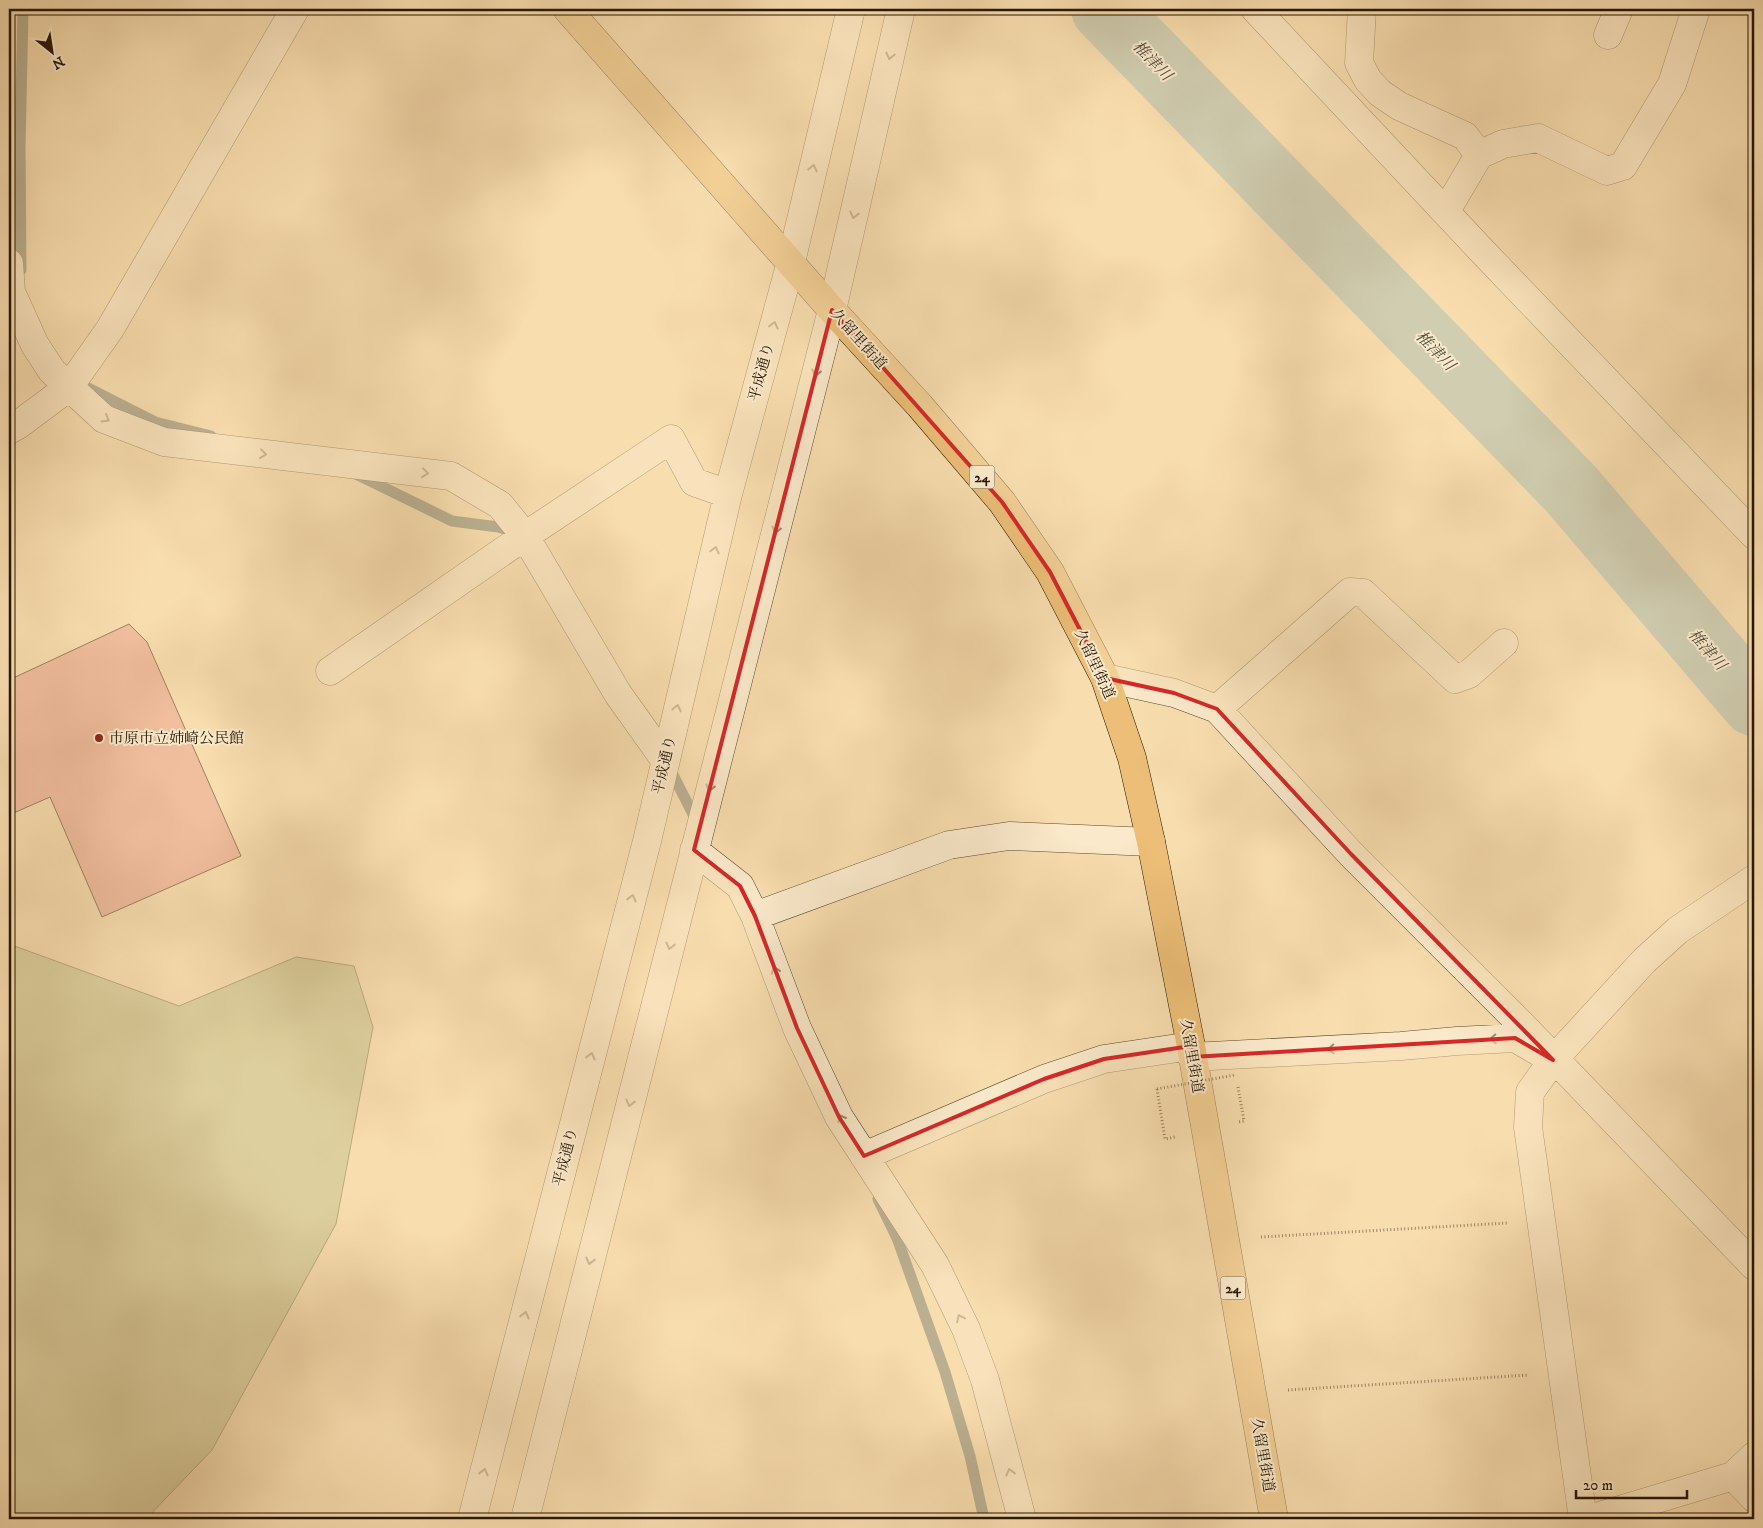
<svg xmlns="http://www.w3.org/2000/svg" width="1763" height="1528" viewBox="0 0 1763 1528" font-family="'IM FELL DW Pica','Noto Serif JP',serif">
  <style>
    .green { fill: #bec08a; stroke: #726b47 }
    .lines { fill: none; stroke-linecap: round; stroke-linejoin: round }
    .stream { stroke: #6f786c; stroke-width: 11 }
    .river { stroke: #9fbab2; stroke-width: 66 }
    .building { fill: #e99a89; stroke: #271604 }
    .minor-casing { stroke: #5b482e; stroke-width: 29 }
    .major-casing { stroke: #271604; stroke-width: 29 }
    .path { stroke: #271604; stroke-width: 3; stroke-dasharray: 1 2.5; stroke-linecap: butt }
    .minor { stroke: #fae9ca; stroke-width: 28 }
    .major { stroke: #ecbe77; stroke-width: 28 }
    .path-bridge { stroke: #271604; stroke-width: 3; stroke-dasharray: 1 2.5; stroke-linecap: butt }
    .oneway { stroke: #9b8a71 }
    .marked { fill: none; stroke: #d62828; stroke-width: 4; stroke-linejoin: round }
    .poi-dot { fill: #8f2418; stroke: #fae9ca; stroke-width: 2 }
    .labels { text-anchor: middle; stroke-width: 4; stroke-linejoin: round; paint-order: stroke }
    .shield { fill: #fae9ca; stroke: #66553f; stroke-width: 1 }
    .shield-label { font-size: 14px; font-weight: bold; fill: #271604 }
    .street-label { font-size: 15px; fill: #271604; stroke: #fae9ca }
    .poi-label { font-size: 15px; fill: #271604; stroke: #fae9ca; text-anchor: start }
    .water-label { font-size: 16px; font-style: italic; fill: #514f41; stroke: #fae9ca }
  </style>
  <rect width="100%" height="100%" fill="#f8ddae"/>
  <filter id="stains"><feTurbulence type="fractalNoise" baseFrequency=".004" numOctaves="4"/><feColorMatrix values="0 0 0 0 .2 0 0 0 0 .09 0 0 0 0 .02 0 0 0 .5 -.17"/></filter>
  <radialGradient id="worn" r=".72"><stop offset=".6" stop-color="#630" stop-opacity="0"/><stop offset="1" stop-color="#630" stop-opacity=".3"/></radialGradient>
  <!-- green -->
  <path class="green" d="M9,944L179,1006L296,957L354,966L373,1027L336,1224L212,1450L146,1519H9Z"/>
  <g class="lines">
    <!-- stream -->
    <path class="stream" d="M21,270L20,148L23,9
      M82,385L155,422L211,436
      M354,473L452,521L498,527L516,532
      M669,767L697,822
      M878,1199L897,1238L945,1372L970,1456L984,1519"/>
    <!-- river -->
    <path class="river" d="M1104,9L1571,489L1754,703"/>
  </g>
  <!-- building -->
  <path class="building" d="M129,624L147,642L241,856L102,917L50,797L9,815V680Z"/>
  <g class="lines">
    <defs>
      <path id="minor" d="M1255,9L1483,252L1754,535
        M1362,9L1359,63L1368,80L1380,93L1399,106L1465,136L1479,155L1503,144L1538,138L1607,171L1623,166L1672,84L1696,9
        M1608,35L1619,9
        M1446,211L1479,155
        M9,263L11,292L35,345L52,371L104,419L164,442L451,476L500,505L525,536L618,694L665,760
        M9,430L18,425L69,387L110,329L295,9
        M330,671L525,536L671,439L694,482L728,494
        M1105,678L1174,693L1217,709L1351,854L1521,1024L1754,1266
        M1217,709L1350,592L1363,593L1455,679L1469,674L1504,643
        M694,850L740,886L755,916L797,1028L839,1117L935,1265L966,1329L985,1380L1022,1519
        M755,916L949,845L1009,836L1151,842
        M1192,1057L1401,1046L1457,1041L1515,1038L1539,1052
        M864,1156L1044,1079L1104,1059L1191,1046
        M1733,1476L1754,1498
        M472,1519L647,841L728,494L791,262L851,9
        M525,1519L832,310L901,9
        M1583,1519L1528,1127L1530,1092L1553,1060L1644,961L1678,930L1754,879
        M1590,1519L1733,1476L1754,1456"/>
      <path id="major" d="M567,9L832,310L920,406L1002,502L1050,572L1105,678L1132,758L1151,842L1191,1046L1274,1519"/>
    </defs>
    <!-- minor casing -->
    <use href="#minor" class="minor-casing"/>
    <!-- major casing -->
    <use href="#major" class="major-casing"/>
    <!-- path -->
    <path class="path" d="M1238,1087L1244,1121L1238,1122
      M1157,1089L1165,1139L1175,1137
      M1261,1237L1508,1223
      M1288,1390L1529,1375"/>
    <!-- minor -->
    <use href="#minor" class="minor"/>
    <!-- major -->
    <use href="#major" class="major"/>
    <!-- path-bridge -->
    <path class="path-bridge" d="M1157,1089L1235,1075"/>
  </g>
  <!-- one-way arrows -->
  <defs><path id="oneway-chevron" d="M-2-3.5L2.5 0L-2 3.5" fill="none" stroke-width="1.6" stroke-linecap="round" stroke-linejoin="round" transform="scale(1.25)"/></defs>
  <g class="oneway">
    <use href="#oneway-chevron" transform="translate(890 56) rotate(103)"/>
    <use href="#oneway-chevron" transform="translate(813 168) rotate(-77)"/>
    <use href="#oneway-chevron" transform="translate(854 215) rotate(103)"/>
    <use href="#oneway-chevron" transform="translate(774 325) rotate(-75)"/>
    <use href="#oneway-chevron" transform="translate(816 373) rotate(104)"/>
    <use href="#oneway-chevron" transform="translate(106 419) rotate(30)"/>
    <use href="#oneway-chevron" transform="translate(263 454) rotate(7)"/>
    <use href="#oneway-chevron" transform="translate(425 473) rotate(7)"/>
    <use href="#oneway-chevron" transform="translate(776 530) rotate(104)"/>
    <use href="#oneway-chevron" transform="translate(715 550) rotate(-77)"/>
    <use href="#oneway-chevron" transform="translate(677 708) rotate(-77)"/>
    <use href="#oneway-chevron" transform="translate(710 788) rotate(104)"/>
    <use href="#oneway-chevron" transform="translate(632 898) rotate(-76)"/>
    <use href="#oneway-chevron" transform="translate(670 946) rotate(104)"/>
    <use href="#oneway-chevron" transform="translate(775 970) rotate(-110)"/>
    <use href="#oneway-chevron" transform="translate(1493 1039) rotate(177)"/>
    <use href="#oneway-chevron" transform="translate(1331 1049) rotate(177)"/>
    <use href="#oneway-chevron" transform="translate(591 1056) rotate(-76)"/>
    <use href="#oneway-chevron" transform="translate(630 1103) rotate(104)"/>
    <use href="#oneway-chevron" transform="translate(841 1118) rotate(-120)"/>
    <use href="#oneway-chevron" transform="translate(590 1261) rotate(104)"/>
    <use href="#oneway-chevron" transform="translate(525 1315) rotate(-76)"/>
    <use href="#oneway-chevron" transform="translate(960 1318) rotate(-116)"/>
    <use href="#oneway-chevron" transform="translate(484 1472) rotate(-76)"/>
    <use href="#oneway-chevron" transform="translate(1010 1472) rotate(-104)"/>
  </g>
  <!-- marked area -->
  <path d="M0 0H1763V1528H0ZM832,310L1002,502L1050,572L1105,678L1174,693L1217,709L1351,854L1553,1060L1515,1038L1192,1057L1191,1046L1104,1059L1044,1079L864,1156L839,1117L797,1028L755,916L740,886L694,850Z" fill="#f8ddae" fill-opacity=".55" fill-rule="evenodd"/>
  <path class="marked" d="M832,310L1002,502L1050,572L1105,678L1174,693L1217,709L1351,854L1553,1060L1515,1038L1192,1057L1191,1046L1104,1059L1044,1079L864,1156L839,1117L797,1028L755,916L740,886L694,850Z"/>
  <!-- markers -->
  <circle class="poi-dot" cx="99" cy="738" r="5"/>
  <g class="labels">
    <!-- shield labels -->
    <g class="shield">
      <rect x="969.5" y="465.5" width="25" height="23" rx="4"/>
      <rect x="1220.5" y="1276.5" width="25" height="23" rx="4"/>
    </g>
    <g class="shield-label">
      <text x="982" y="482">24</text>
      <text x="1233" y="1293">24</text>
    </g>
    <!-- street labels -->
    <g class="street-label">
      <text transform="translate(859 339) rotate(48)" y="5">久留里街道</text>
      <text transform="translate(761 372) rotate(-75)" y="5">平成通り</text>
      <text transform="translate(1095 664) rotate(65)" y="5">久留里街道</text>
      <text transform="translate(664 765) rotate(-77)" y="5">平成通り</text>
      <text transform="translate(1192 1056) rotate(80)" y="5">久留里街道</text>
      <text transform="translate(565 1157) rotate(-76)" y="5">平成通り</text>
      <text transform="translate(1263 1455) rotate(80)" y="5">久留里街道</text>
    </g>
    <!-- poi labels -->
    <g class="poi-label">
      <text x="109" y="743">市原市立姉崎公民館</text>
    </g>
    <!-- water labels -->
    <g class="water-label">
      <text transform="translate(1153 60) rotate(46)" y="6">椎津川</text>
      <text transform="translate(1436 350) rotate(46)" y="6">椎津川</text>
      <text transform="translate(1708 649) rotate(49)" y="6">椎津川</text>
    </g>
  </g>
  <!-- margin -->
  <rect width="1763" height="1528" fill="none" stroke="#f8ddae" stroke-width="30"/>
  <rect x="10" y="10" width="1743" height="1508" fill="none" stroke="#271604" stroke-width="2.5"/>
  <rect x="15" y="15" width="1733" height="1498" fill="none" stroke="#271604"/>
  <!-- north arrow -->
  <g transform="translate(52 52) rotate(150)" stroke="#fae9ca" stroke-width="4" paint-order="stroke">
  <path d="M0-4L9 19L0 12L-9 19Z" fill="#271604"/>
  <text y="-8" font-size="14" font-weight="bold" text-anchor="middle" fill="#271604">N</text>
  </g>
  <!-- scale -->
  <path d="M1576 1490v8h111v-8" fill="none" stroke="#271604" stroke-width="2.5"/>
  <text x="1583" y="1490" font-size="15" fill="#271604" stroke="#fae9ca" stroke-width="4" paint-order="stroke">20 m</text>
  <rect width="100%" height="100%" filter="url(#stains)"/>
  <rect width="100%" height="100%" fill="url(#worn)"/>
</svg>
